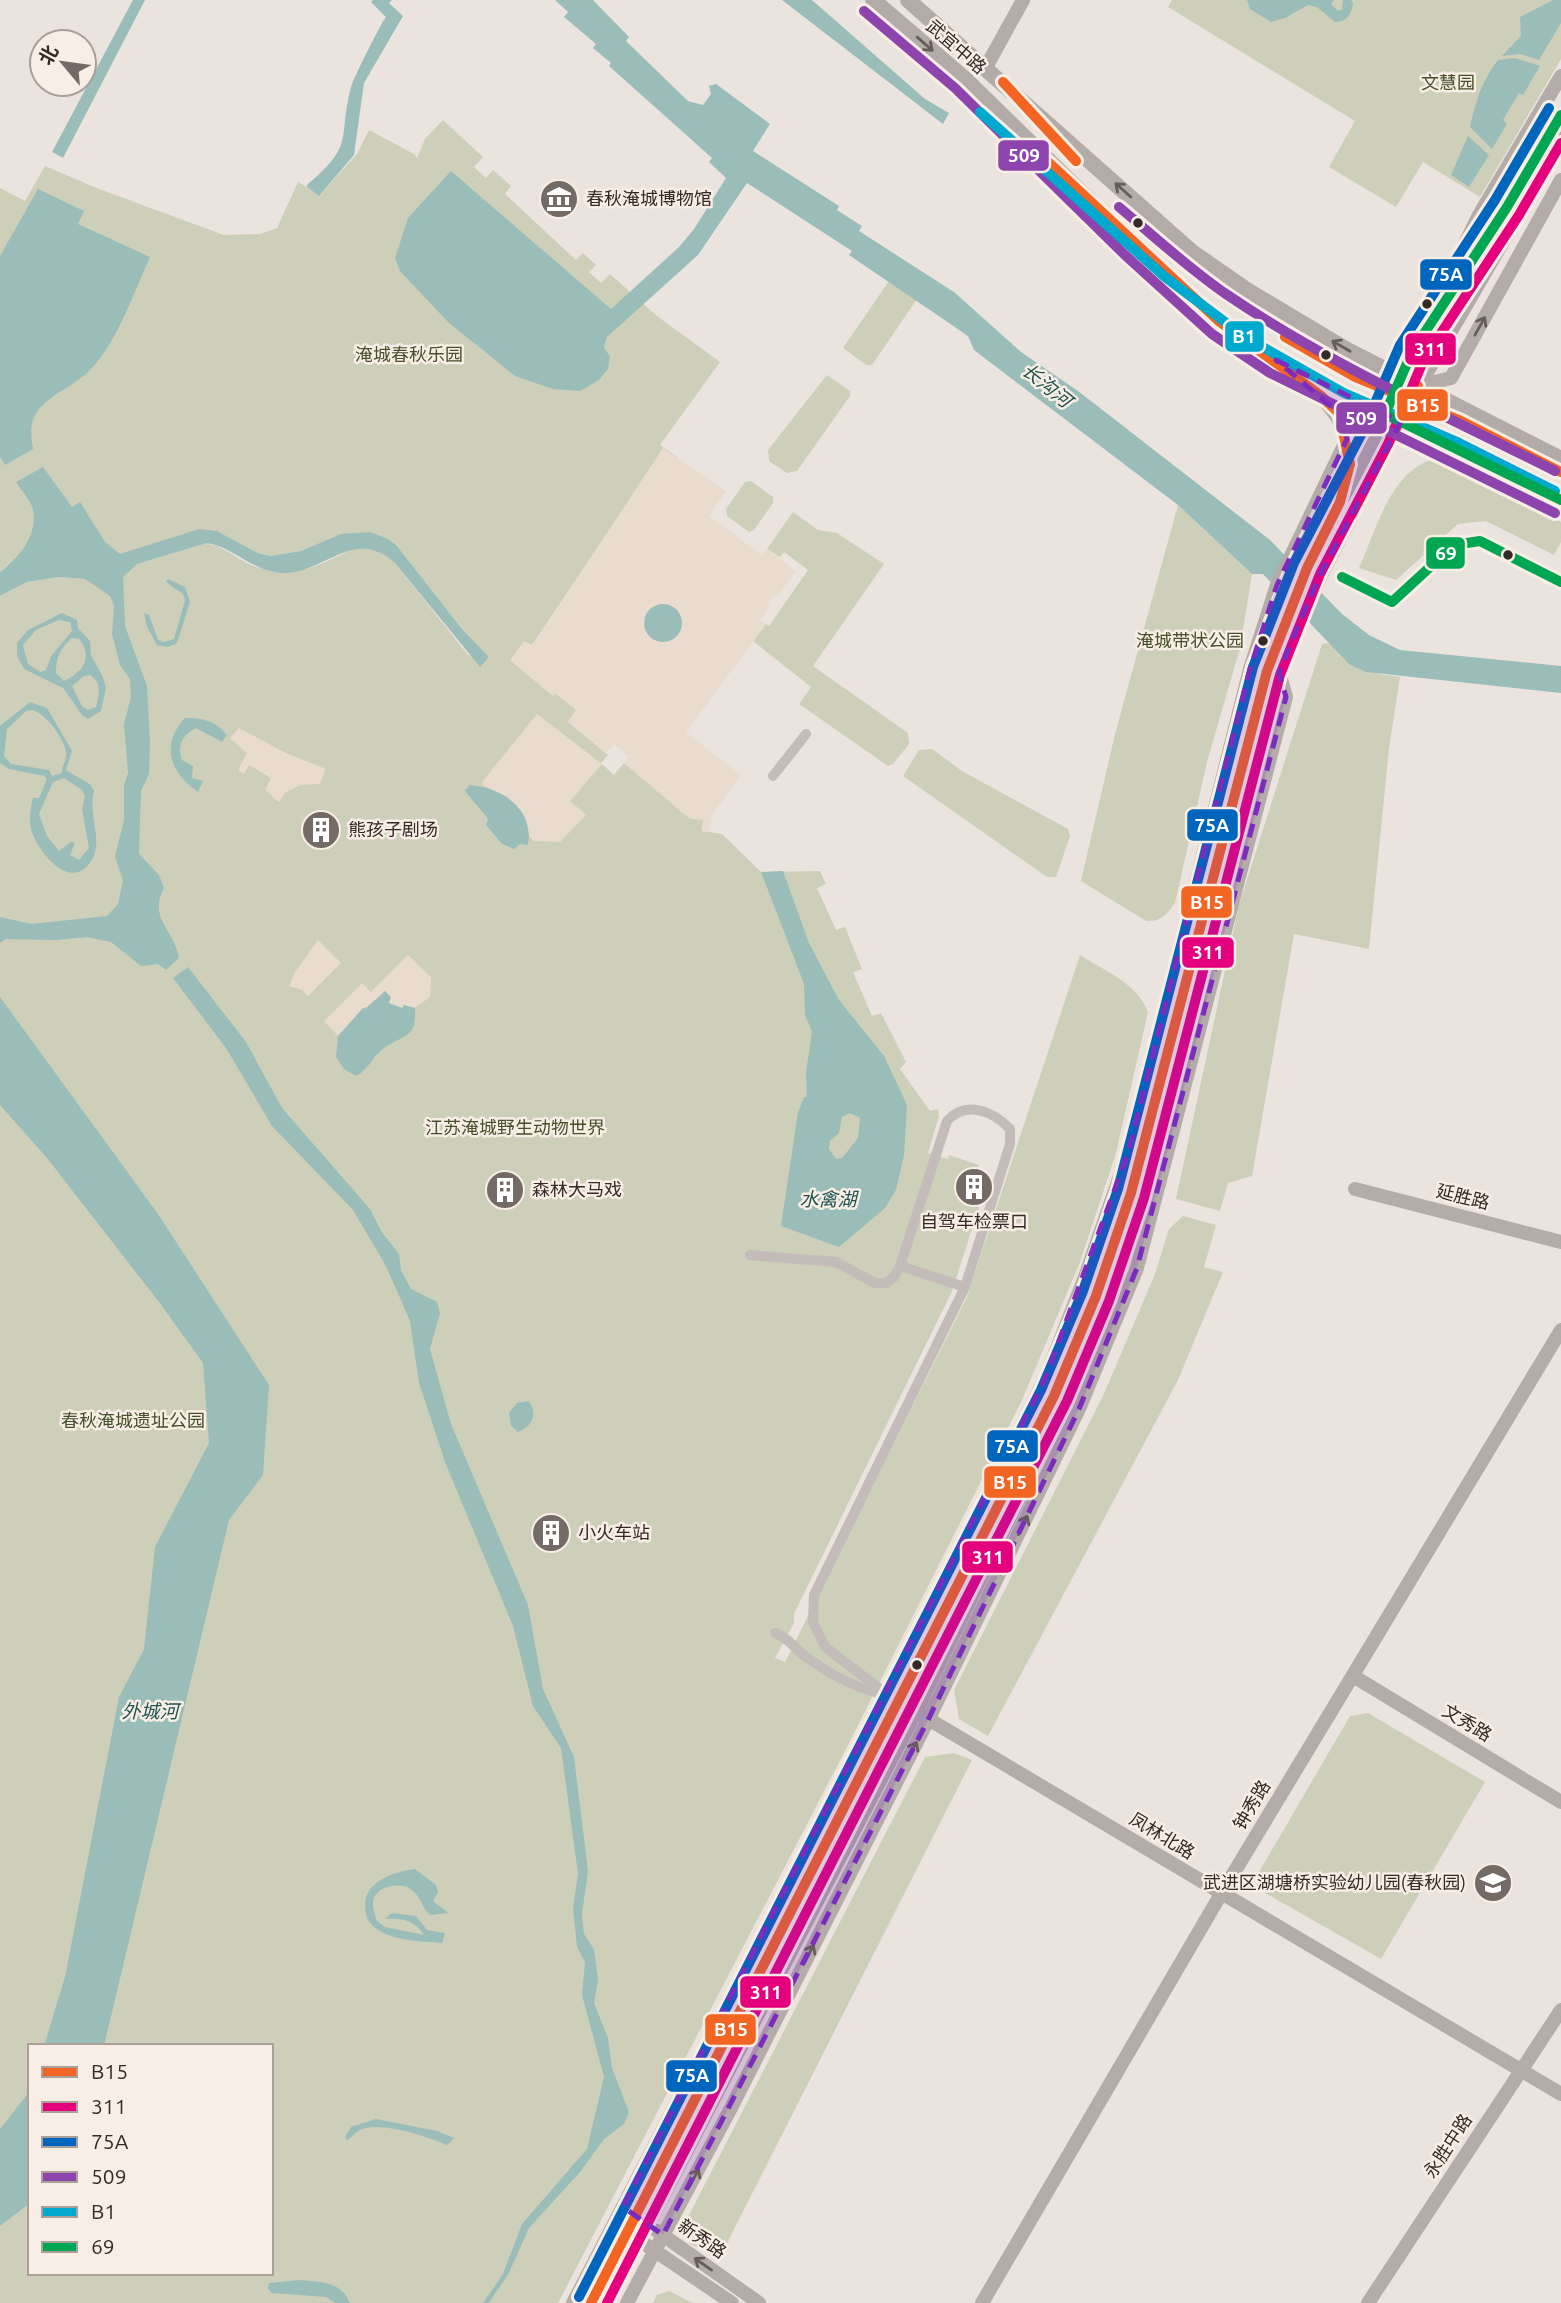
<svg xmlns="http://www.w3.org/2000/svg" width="1561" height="2303" viewBox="0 0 1561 2303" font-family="Ubuntu,'Noto Sans SC',sans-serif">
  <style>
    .green { fill: #cdcfb9; fill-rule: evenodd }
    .plaza { fill: #e9dbce; fill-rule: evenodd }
    .water { fill: #9bbdb9; fill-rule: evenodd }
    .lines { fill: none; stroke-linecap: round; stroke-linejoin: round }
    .street { stroke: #c3bcb8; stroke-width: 10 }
    .secondary { stroke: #b4aca8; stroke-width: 14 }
    .primary { stroke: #b2aba7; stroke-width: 16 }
    .bus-1-casing { stroke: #f8eee5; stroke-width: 16 }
    .bus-2-casing { stroke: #f8eee5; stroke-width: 16 }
    .bus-3-casing { stroke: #f8eee5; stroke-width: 16 }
    .bus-4-casing { stroke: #f8eee5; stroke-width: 16 }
    .bus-5-casing { stroke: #f8eee5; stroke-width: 16 }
    .bus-6-casing { stroke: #f8eee5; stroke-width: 16 }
    .bus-1 { stroke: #f26522; stroke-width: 10 }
    .bus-2 { stroke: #e5007d; stroke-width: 10 }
    .bus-3 { stroke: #0065bd; stroke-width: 10 }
    .bus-4 { stroke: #8e44ad; stroke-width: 10 }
    .bus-5 { stroke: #00a9ce; stroke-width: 10 }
    .bus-6 { stroke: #00a651; stroke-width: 10 }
    .oneway { stroke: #665d5a }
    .oneway2 { stroke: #675d5a }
    .marked { fill: #7b2cbf; fill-opacity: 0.2; stroke: #7b2cbf; stroke-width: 5; stroke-dasharray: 14 9; stroke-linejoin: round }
    .bus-dot { fill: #342926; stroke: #f8eee5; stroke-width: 2.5 }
    .labels { text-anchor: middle; stroke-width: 5; stroke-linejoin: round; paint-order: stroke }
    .street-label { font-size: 18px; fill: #342926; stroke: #f8eee5 }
    .park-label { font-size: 18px; fill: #46512b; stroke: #f8eee5 }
    .poi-label { font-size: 18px; fill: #342926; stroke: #f8eee5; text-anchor: start }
    .water-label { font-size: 19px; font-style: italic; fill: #1e5352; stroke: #f8eee5 }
    .line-badge { stroke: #f8eee5; stroke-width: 2.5 }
    .badge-label { font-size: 19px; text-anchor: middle; font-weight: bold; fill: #fff }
  </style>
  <rect width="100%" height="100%" fill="#ebe4de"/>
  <!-- green -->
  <path class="green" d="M1172,0H1561V59L1480,197L1423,162L1396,207L1329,167L1355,121L1168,7Z
    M443,120L483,157L474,167L486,178L493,170L511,186L505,194L576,260L583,253L596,265L589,272L601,283L610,274L657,316L720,362L660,445L678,458L616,520L532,645L553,695L555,693L577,710L568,722L608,755L601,763L614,775L624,763L689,818L703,820L702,831L722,834L761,872L820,871L826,884L817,888L836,930L845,927L862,969L853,972L872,1016L881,1013L906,1062L900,1069L930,1111L938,1109L939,1116L928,1153L948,1159L949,1155L979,1165L977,1171L988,1179L952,1291L794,1614V1623L775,1658L785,1662L967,1297L1080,955C1105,971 1138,984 1148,1012L1116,1153L1080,1262L1022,1400L845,1751L558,2303H0V596L27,582L59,577L85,579L127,571L137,564L207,543C223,546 236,558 251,565C262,571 293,571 305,569C343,561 358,530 395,563L468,655L489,657L462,629L397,546L342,534L301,551L270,556L258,553L217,531L120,554L17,558L0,572V188L25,201L45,166L99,189L224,235L260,234L277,228L298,182L320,195L357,154L369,130L414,154L417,158L425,139ZM30,2046H271V2273H30Z
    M889,281L917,299L872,365H866L843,348Z
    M827,375L850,391V396L797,471L787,473L769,461L768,450Z
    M1434,459L1454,465L1561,522V542L1554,555L1486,521L1458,524L1396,580L1359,568C1376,531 1390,471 1434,459Z
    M751,481L773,497V503L754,530L749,532L727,516L726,509L745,482Z
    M1178,505L1252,574L1240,648L1207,762L1175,903C1167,914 1161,922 1146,921L1081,881L1115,734Z
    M793,512L818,530L837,533L884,564L813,666L908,733L909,744L893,764L888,766L799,704L811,687L753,641L766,624L769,626L808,570L784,552L780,557L767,549Z
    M1332,643C1355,671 1365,672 1400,677L1389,748L1369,949L1294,934L1252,1176L1228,1183L1220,1211L1176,1199L1239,905L1322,644Z
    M932,749L962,771L1068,829L1070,836L1056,877H1047L903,776L919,750Z
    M1183,1216L1216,1225L1204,1267L1223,1272L1178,1380L988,1736L959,1719L954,1690L1103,1396L1155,1274L1169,1229Z
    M1368,1713L1485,1782L1381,1959L1265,1893L1259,1872L1350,1716Z
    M954,1753L972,1760L720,2257L690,2244L686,2221L925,1757Z
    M669,2291L693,2303H653L657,2295Z"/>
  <!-- plaza -->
  <path class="plaza" d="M663,448L726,491L709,516L762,555L767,549L780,557L795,572L777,597L774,595L768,604L770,605L760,620L766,624L686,732L741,775L712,815L709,832L702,831L703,820L689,818L624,763L629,757L614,744L606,753L568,721L576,710L555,693L553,696L510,660L524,641L533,645ZM658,604L680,614L682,626L657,641L647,634L643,623L647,611Z
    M537,714L602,764L570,801L586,815L560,842L534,841L529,836L525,819L508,797L484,786L482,782Z
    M239,728L286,753L326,769L320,784L300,785L285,793L279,802L265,790L271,778L249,765L244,774L238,770L247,753L230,738Z
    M318,940L341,963L308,996L302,990L289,986L295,972Z
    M408,955L431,977L430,997L415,1008L404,1005L402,1008L388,1003L363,1008L338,1036L324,1021L362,983L371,992Z"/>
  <!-- water -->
  <path class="water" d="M133,0H145L63,158L52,152Z
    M373,0H392L389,3L403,16L364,83L354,155L319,196L306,186C356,143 337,143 351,87C354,77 381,23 386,17L371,2Z
    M555,0H593L629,37L626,41L688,101L703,105L711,94L709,86L716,84L770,124L753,151L839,206L837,210L862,226L859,231L954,292L1021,352L1078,391L1270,540L1342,614L1369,635L1400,650L1561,666V693L1366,672L1349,664L1263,574H1252L1178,505L974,350L968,336L849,255L852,251L747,183L698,255L607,337L604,347L610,357L608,369L599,380L580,391L553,389L515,376L448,322L400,271L395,258L408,218L451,171L611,309L679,247L694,229L726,178L709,162L712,158L609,66L611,63L593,48L596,44L564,17L568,12Z
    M782,0H812L925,99L949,113L943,124Z
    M1247,0H1334L1331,4L1338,11L1342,9L1343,0H1351L1353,4C1351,15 1348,21 1335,22L1317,7L1308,5L1285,18L1271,22L1250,9Z
    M1553,0H1561V23L1539,60L1521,54L1502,56L1521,36L1520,17Z
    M1515,58L1540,66L1523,95L1519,93L1503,120L1507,124L1492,149L1470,127C1476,100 1482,81 1498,60Z
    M1468,136L1489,155L1469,187L1451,175Z
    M38,189L84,211L78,224L150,257C133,294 119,338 92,368C76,386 50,393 37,412C29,423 31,437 33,449L5,465L0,457V256Z
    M43,467L72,507L80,502L105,542L120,554L199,529L217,531L258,553L270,556L301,551L341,534L370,532L388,539L397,546L462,629L489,657L480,667L395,563C353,526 327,573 283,573C253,572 235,548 207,543L137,564L123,577L125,626L147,686L150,741L149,774L141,791L139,854L159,875L164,888C148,919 174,929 179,958L166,970L158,964L141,966L111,942L87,937L56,940L6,939L0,943V917L31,924L107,916L118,904L123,881L115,856L124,820V785L128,773L124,724L131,697L130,679L120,665L112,634L114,606L110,596L85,579L59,577L27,582L0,596V572C18,558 38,536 33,510C32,502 21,490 16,482Z
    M168,579L185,587L190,602L177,643L168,647L157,645L147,627L144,613L149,615L158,640L164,642L174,639L185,600L183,594L166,582Z
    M644 623a19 19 0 1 1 38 0a19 19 0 1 1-38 0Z
    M62,613L77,620L78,628L90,641L91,655L103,677L106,688L101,711L88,719L82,715L63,688L24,669L17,656V643L28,630ZM59,620L70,622L72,631L51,656L46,670L40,672L28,664L23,645L36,630ZM72,638L79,639C94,657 82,673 64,681L56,673C56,658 60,648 72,638ZM90,675C102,682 99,695 96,707L88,710L82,706L72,686L84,676Z
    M30,702L47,708L72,751L66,770L91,785L94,791C87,815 106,844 89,864C68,890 40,852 33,835C28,822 30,810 33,798H39L47,779L44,776L9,769L0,763V726ZM33,710C46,714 68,742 66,756C66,763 61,765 62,773L52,776L49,770L11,764L4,756L7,729L26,711ZM64,778L82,790L85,796L82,809L89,848L79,860L70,855L75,843L71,842L59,851L47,836L39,814L53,782Z
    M185,718C203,718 216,721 227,735L222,742L196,728C182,735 177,746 182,760L193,766L192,778L203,781L198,792C170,773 160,745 185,718Z
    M470,785C503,788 534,809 528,845L520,844L514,849L502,844L486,825L488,819C481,809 469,798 465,790Z
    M783,871L809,943L839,1000L884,1056L907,1105L904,1156L896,1190L885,1208L839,1247L781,1226L798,1112L804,1097H807L806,1073L812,1031L805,1015L804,984L761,872ZM850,1113L860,1118L858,1138L842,1158L836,1159L829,1149L830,1141L839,1133L842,1117Z
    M188,967L246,1042L282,1108L370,1209L381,1231L399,1254L401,1270L411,1289L437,1302L440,1313L430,1349L451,1424L528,1605L543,1689L574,1757L588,1871L582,1914L584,1934L594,1949L598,1980L594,2003L608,2038L612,2068L629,2112L624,2124L604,2139L581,2171L529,2228L509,2273L489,2303H483L503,2274L522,2224L587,2149L604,2077L582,1995L585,1962L577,1947L573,1908L578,1874L561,1748L533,1706L513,1626L445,1462L419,1383L410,1321L386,1266L353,1210L272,1126L226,1048L173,978Z
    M385,991L391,997L389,1003L402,1008L404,1005L415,1008C417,1039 404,1034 384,1048C373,1055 369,1070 356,1076L344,1069L336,1057L338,1036L363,1008L365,1009Z
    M0,997L158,1214L269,1385L263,1475L229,1520L104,2046H44L65,1977L119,1697L144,1649L155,1547L209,1443L203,1363L159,1302L47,1158L0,1105Z
    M528,1401C539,1413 532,1427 518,1432L511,1426L509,1413L517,1403Z
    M415,1869L436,1885L438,1892L433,1901L448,1913L430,1915C421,1907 421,1895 409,1888C397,1882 373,1887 373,1904C373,1909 375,1916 377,1921L385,1927L424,1935C414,1919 401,1918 385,1919L392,1913L416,1916L427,1930L445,1933L442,1943C420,1941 381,1941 368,1920C355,1886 387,1873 415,1869Z
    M30,2091V2203L0,2226V2129Z
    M376,2119L437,2131L454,2138L447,2145C429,2137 379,2120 360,2130C355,2132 352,2138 347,2140L345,2137L351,2127Z
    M300,2280C320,2282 341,2281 350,2303H336L326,2297L272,2293L268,2289L269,2283Z"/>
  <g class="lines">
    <!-- street -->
    <path class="street" d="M773,776L806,734
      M750,1255L836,1262L875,1283H886L894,1277L900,1266
      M775,1633C788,1637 796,1650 806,1657C831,1675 858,1690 888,1695
      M888,1695L825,1647L813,1622L814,1595L965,1287L1010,1144V1129C993,1111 966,1100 947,1121L900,1266L965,1287"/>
    <!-- secondary -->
    <path class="secondary" d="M985,69L1023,0
      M1432,311L1479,215L1561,76
      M1418,386L1451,378L1561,180
      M1355,1189L1561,1242
      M1353,1676L1561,1802
      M891,1697L1561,2094
      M657,2231L759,2303
      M630,2234L732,2303
      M573,2303L888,1695L1045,1379L1085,1277L1128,1153L1250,669L1277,585L1347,439
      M627,2303L731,2108L929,1718L1079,1409L1137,1268L1286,697L1279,672
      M982,2303L1221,1894L1561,1330
      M1368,2303L1561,2010"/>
    <!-- primary -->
    <path class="primary" d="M873,0L964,78L1135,245L1220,322L1276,360L1561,500
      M908,0L1192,252L1247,290L1349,351L1561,459
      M1306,383C1340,410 1356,436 1345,481
      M1011,1447L1037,1414
      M591,2303L1054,1396L1096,1296L1131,1193L1267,671L1307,568L1376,437L1412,352L1507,207L1561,115
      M606,2303L916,1710L1067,1397L1108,1298L1142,1194L1279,672L1320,575L1418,386L1561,140"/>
    <defs>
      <path id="bus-1" d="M1003,82L1076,161
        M1285,337L1355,377L1459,420L1561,472
        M1352,514L1418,386
        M591,2303L1054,1396L1096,1296L1131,1193L1267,671L1307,568L1340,502L1350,464L1339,413L1320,395L1220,322L1032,147"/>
      <path id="bus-2" d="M607,2303L1067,1401L1109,1301L1144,1198L1280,675L1320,574L1388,444L1424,359L1519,215L1561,143"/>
      <path id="bus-3" d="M579,2297L1041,1390L1083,1291L1118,1189L1253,667L1294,563L1363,431L1400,345L1495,200L1549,108"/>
      <path id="bus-4" d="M864,11L955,88L1125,255L1212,334L1270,373L1555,513
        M1119,207C1155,237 1188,268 1226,294C1329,364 1444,415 1555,471"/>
      <path id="bus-5" d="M980,112L1165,277L1245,337L1344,393L1455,441L1555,491"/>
      <path id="bus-6" d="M1561,115L1507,207L1412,352L1385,414L1561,500
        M1342,577L1392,602L1454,545L1480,541L1561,582"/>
    </defs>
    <!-- bus-1 casing -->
    <use href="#bus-1" class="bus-1-casing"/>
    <!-- bus-2 casing -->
    <use href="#bus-2" class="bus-2-casing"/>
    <!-- bus-3 casing -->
    <use href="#bus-3" class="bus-3-casing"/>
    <!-- bus-4 casing -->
    <use href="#bus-4" class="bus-4-casing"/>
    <!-- bus-5 casing -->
    <use href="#bus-5" class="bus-5-casing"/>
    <!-- bus-6 casing -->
    <use href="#bus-6" class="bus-6-casing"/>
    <!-- bus-1 -->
    <use href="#bus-1" class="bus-1"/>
    <!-- bus-2 -->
    <use href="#bus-2" class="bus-2"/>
    <!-- bus-3 -->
    <use href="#bus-3" class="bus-3"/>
    <!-- bus-4 -->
    <use href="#bus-4" class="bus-4"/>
    <!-- bus-5 -->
    <use href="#bus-5" class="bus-5"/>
    <!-- bus-6 -->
    <use href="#bus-6" class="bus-6"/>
  </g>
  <!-- one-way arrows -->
  <defs><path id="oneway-shaft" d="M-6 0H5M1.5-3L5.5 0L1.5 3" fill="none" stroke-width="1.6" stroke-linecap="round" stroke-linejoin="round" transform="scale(1.75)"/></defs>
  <g class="oneway">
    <use href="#oneway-shaft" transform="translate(925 44) rotate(41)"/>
    <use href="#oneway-shaft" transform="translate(1123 190) rotate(-138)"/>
    <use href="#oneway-shaft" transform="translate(1341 346) rotate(-150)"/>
  </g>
  <g class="oneway2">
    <use href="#oneway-shaft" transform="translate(1480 326) rotate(-61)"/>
    <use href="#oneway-shaft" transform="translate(1023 1525) rotate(-64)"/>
    <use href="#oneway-shaft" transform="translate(912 1751) rotate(-63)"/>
    <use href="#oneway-shaft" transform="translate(809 1954) rotate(-63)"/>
    <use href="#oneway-shaft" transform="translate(694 2178) rotate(-62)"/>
    <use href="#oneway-shaft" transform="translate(703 2264) rotate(-145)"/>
  </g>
  <!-- marked area -->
  <path class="marked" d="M1276,360L1401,422L1320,575L1279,672L1286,697L1137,1268L1079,1409L929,1718L663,2235L623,2207L1045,1379L1128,1153L1250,669L1277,585L1347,439L1339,413Z"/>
  <!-- icons -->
  <defs>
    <symbol id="museum-disc" viewBox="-11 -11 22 22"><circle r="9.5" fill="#746a66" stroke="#f8eee5"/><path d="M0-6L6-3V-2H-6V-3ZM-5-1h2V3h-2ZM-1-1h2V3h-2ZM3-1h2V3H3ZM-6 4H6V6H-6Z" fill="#fff"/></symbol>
    <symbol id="building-disc" viewBox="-11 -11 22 22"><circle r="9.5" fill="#746a66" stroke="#f8eee5"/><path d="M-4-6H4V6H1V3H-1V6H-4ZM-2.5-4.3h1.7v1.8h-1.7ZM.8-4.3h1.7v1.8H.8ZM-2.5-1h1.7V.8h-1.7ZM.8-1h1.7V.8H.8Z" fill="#fff"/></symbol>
    <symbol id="school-disc" viewBox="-11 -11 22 22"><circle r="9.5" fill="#746a66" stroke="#f8eee5"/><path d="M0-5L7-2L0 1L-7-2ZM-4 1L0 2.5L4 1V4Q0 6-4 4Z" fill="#fff"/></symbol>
  </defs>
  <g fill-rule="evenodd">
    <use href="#museum-disc" x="537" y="177" width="44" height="44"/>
    <use href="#building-disc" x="299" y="808" width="44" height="44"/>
    <use href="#building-disc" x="952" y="1165" width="44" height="44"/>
    <use href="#building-disc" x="483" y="1168" width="44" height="44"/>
    <use href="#building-disc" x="529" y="1511" width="44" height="44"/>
    <use href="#school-disc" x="1471" y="1861" width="44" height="44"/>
  </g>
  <!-- markers -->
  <g class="bus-dot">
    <circle cx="1138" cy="223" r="6"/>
    <circle cx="1427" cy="304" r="6"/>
    <circle cx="1326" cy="355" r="6"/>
    <circle cx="1508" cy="555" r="6"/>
    <circle cx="1263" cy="641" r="6"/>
    <circle cx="917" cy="1665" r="6"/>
  </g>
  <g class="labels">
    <!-- street labels -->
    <g class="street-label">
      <text transform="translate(956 47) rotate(41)" y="6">武宜中路</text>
      <text transform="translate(1463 1197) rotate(14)" y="6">延胜路</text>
      <text transform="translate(1467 1723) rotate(31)" y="6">文秀路</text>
      <text transform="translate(1252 1805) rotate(-59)" y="6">钟秀路</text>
      <text transform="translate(1162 1836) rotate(31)" y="6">凤林北路</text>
      <text transform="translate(1448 2146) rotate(-57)" y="6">永胜中路</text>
      <text transform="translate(702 2239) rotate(35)" y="6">新秀路</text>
    </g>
    <!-- park labels -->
    <g class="park-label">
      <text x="1448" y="89">文慧园</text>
      <text x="409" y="361">淹城春秋乐园</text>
      <text x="1190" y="647">淹城带状公园</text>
      <text x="515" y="1134">江苏淹城野生动物世界</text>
      <text x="133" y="1427">春秋淹城遗址公园</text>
    </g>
    <!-- poi labels -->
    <g class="poi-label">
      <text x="586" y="205">春秋淹城博物馆</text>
      <text x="348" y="836">熊孩子剧场</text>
      <text x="532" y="1196">森林大马戏</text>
      <text x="974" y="1228" text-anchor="middle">自驾车检票口</text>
      <text x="578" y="1539">小火车站</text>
      <text x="1466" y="1889" text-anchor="end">武进区湖塘桥实验幼儿园(春秋园)</text>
    </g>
    <!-- water labels -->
    <g class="water-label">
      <text transform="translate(1047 385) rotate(39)" y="7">长沟河</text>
      <text x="828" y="1206">水禽湖</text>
      <text x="150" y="1718">外城河</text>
    </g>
  </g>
  <g class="line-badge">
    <rect x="997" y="139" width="53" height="33" rx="7" fill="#8e44ad"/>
    <rect x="1419" y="258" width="54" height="33" rx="7" fill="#0065bd"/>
    <rect x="1224" y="320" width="41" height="33" rx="7" fill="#00a9ce"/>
    <rect x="1404" y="332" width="53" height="34" rx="7" fill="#e5007d"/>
    <rect x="1396" y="388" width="53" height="34" rx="7" fill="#f26522"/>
    <rect x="1335" y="401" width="53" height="34" rx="7" fill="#8e44ad"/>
    <rect x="1425" y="536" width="41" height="34" rx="7" fill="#00a651"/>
    <rect x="1186" y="808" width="53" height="34" rx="7" fill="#0065bd"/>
    <rect x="1180" y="885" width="53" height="34" rx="7" fill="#f26522"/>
    <rect x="1181" y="936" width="54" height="33" rx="7" fill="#e5007d"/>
    <rect x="986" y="1429" width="53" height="34" rx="7" fill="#0065bd"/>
    <rect x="983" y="1465" width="54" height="34" rx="7" fill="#f26522"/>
    <rect x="961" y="1540" width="53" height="34" rx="7" fill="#e5007d"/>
    <rect x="739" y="1975" width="53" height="34" rx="7" fill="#e5007d"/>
    <rect x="704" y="2013" width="53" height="33" rx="7" fill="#f26522"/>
    <rect x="665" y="2059" width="53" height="34" rx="7" fill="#0065bd"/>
  </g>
  <g class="badge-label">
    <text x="1024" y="162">509</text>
    <text x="1446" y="281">75A</text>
    <text x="1244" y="343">B1</text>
    <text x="1430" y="356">311</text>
    <text x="1423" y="412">B15</text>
    <text x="1361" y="425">509</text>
    <text x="1446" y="560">69</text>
    <text x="1212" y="832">75A</text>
    <text x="1207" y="909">B15</text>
    <text x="1208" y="959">311</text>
    <text x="1012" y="1453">75A</text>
    <text x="1010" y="1489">B15</text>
    <text x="988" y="1564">311</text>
    <text x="766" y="1999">311</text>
    <text x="731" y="2036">B15</text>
    <text x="692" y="2082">75A</text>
  </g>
  <!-- legend -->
  <rect x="28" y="2044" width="245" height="231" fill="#f8eee5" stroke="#aa9f99" stroke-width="2"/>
  <rect x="42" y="2067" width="35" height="10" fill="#f26522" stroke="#aa9f99" stroke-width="2"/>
  <text x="91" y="2079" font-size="21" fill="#342926">B15</text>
  <rect x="42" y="2102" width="35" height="10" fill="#e5007d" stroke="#aa9f99" stroke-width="2"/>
  <text x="91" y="2114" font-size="21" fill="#342926">311</text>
  <rect x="42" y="2137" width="35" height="10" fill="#0065bd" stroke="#aa9f99" stroke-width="2"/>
  <text x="91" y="2149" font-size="21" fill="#342926">75A</text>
  <rect x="42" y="2172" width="35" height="10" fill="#8e44ad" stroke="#aa9f99" stroke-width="2"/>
  <text x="91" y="2184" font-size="21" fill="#342926">509</text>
  <rect x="42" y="2207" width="35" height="10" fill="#00a9ce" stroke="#aa9f99" stroke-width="2"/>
  <text x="91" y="2219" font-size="21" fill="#342926">B1</text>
  <rect x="42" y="2242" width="35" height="10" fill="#00a651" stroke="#aa9f99" stroke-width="2"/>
  <text x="91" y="2254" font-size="21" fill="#342926">69</text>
  <!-- north arrow -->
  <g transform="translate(63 63) rotate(299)"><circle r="33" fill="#f8eee5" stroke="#aa9f99" stroke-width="2"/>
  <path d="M0-5L12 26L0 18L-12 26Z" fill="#746a66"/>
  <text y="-10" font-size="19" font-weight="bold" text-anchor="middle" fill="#342926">北</text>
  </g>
</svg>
